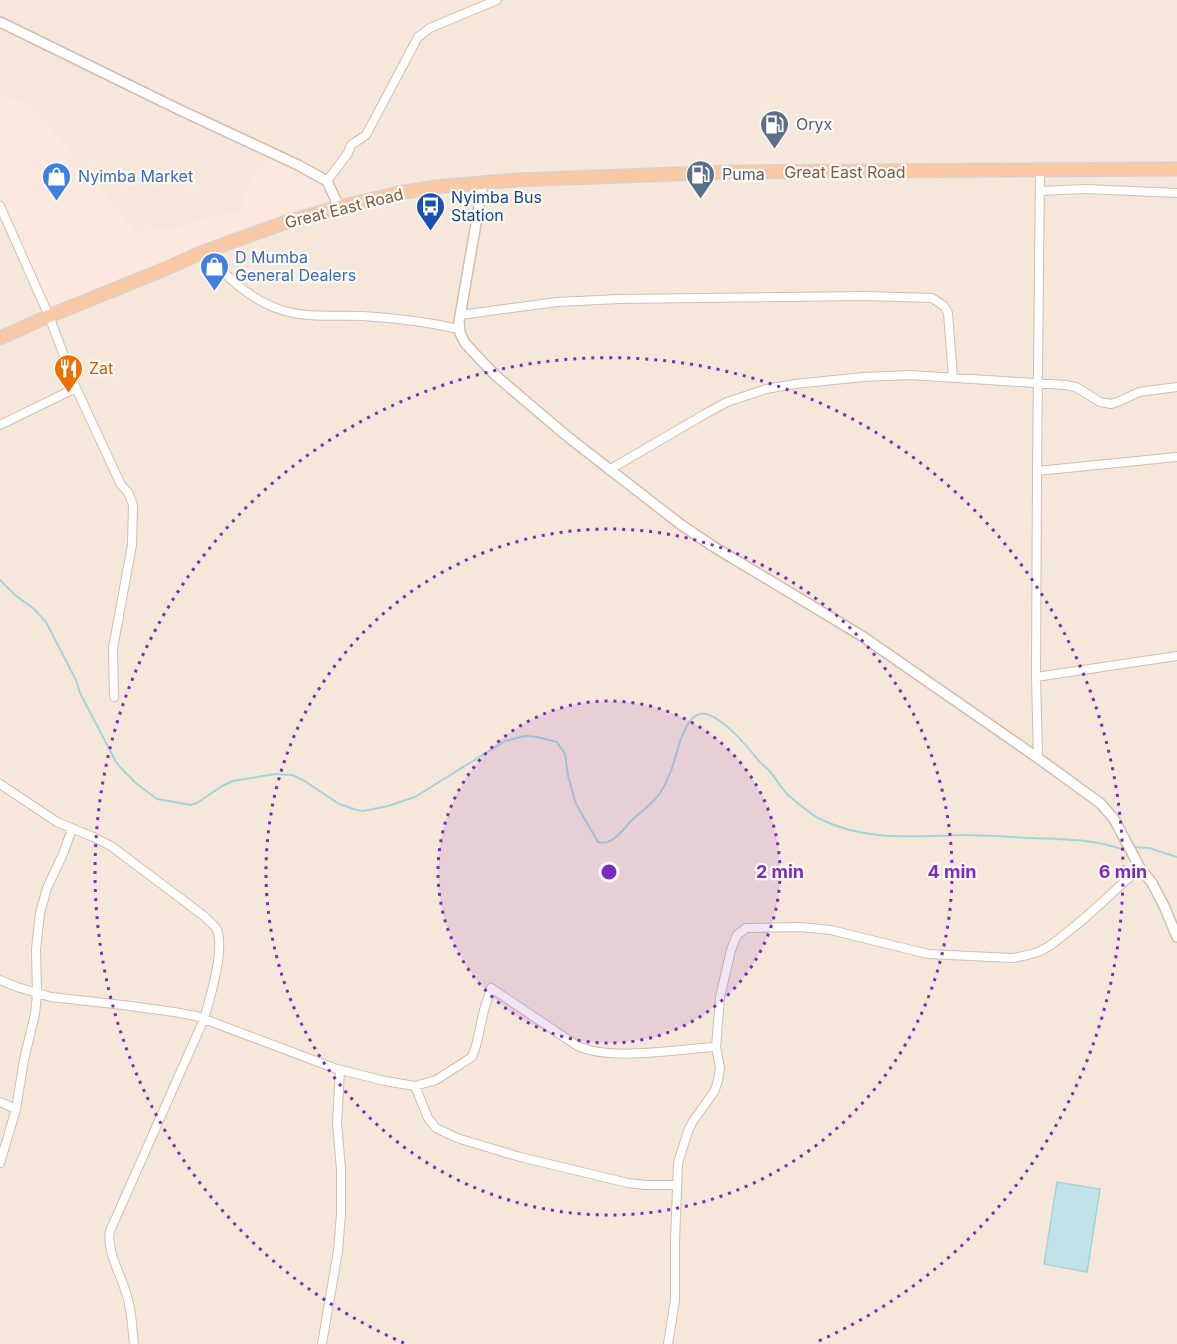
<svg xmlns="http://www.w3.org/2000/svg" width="1177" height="1344" viewBox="0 0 1177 1344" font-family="Inter,sans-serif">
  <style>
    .residential { fill: #f5e8da }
    .commercial { fill: #fde8e0 }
    .water { fill: #bfe3e8; stroke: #a5d3da; stroke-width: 1.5 }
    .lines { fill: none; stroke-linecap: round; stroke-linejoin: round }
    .stream { stroke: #a5d3da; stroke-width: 2 }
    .minor-casing { stroke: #d1beb0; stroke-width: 10 }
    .tertiary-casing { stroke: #d1beb0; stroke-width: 12 }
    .trunk-casing { stroke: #dad1cd; stroke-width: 15 }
    .minor { stroke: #fff; stroke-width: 8 }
    .tertiary { stroke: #fff; stroke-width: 9 }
    .trunk { stroke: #f9c8a4; stroke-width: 12 }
    .ring { fill: none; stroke: #7b2cbf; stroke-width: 3; stroke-dasharray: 3 6 }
    .labels { text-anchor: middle; stroke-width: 4.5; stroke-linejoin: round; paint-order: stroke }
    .service-label { font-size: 16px; fill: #4e5e75; stroke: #fffaf3; text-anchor: start }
    .street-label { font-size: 16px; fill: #7a5c4d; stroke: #fffaf3 }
    .shop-label { font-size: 16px; fill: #366cbe; stroke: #fffaf3; text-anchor: start }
    .transit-label { font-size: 16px; fill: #164399; stroke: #fffaf3; text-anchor: start }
    .food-label { font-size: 16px; fill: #c56008; stroke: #fffaf3; text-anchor: start }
    .centre { fill: #7b2cbf; stroke: #fffaf3; stroke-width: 3 }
    .ring-label { font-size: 18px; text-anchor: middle; font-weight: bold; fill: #7b2cbf; stroke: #fffaf3; stroke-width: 4.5; stroke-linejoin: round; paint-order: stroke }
  </style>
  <rect width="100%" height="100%" fill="#fdf6ec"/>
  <!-- residential -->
  <path class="residential" d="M0,0H1177V1344H0Z"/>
  <!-- commercial -->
  <path class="commercial" d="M0,94L34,108L137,234L194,223L241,209L247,189L265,160L295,167L325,181L330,199L238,229L51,312L0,193Z"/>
  <!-- water -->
  <path class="water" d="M1057,1182L1100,1189L1087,1272L1044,1264Z"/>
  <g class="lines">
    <!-- stream -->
    <path class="stream" d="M0,580L15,595L34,609L46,622L76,680L80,693L115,760L119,766L137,784L157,799L163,800L191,805L197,803L222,786L233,781L275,774L292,775L303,780L339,804L357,810L363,811L388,806L415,797L505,741L525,736L537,737L557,742L565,754L568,776L576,804L598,842C612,846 622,831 630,822C640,812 652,805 660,793C664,787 668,779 670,773C677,758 682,718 700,714C717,710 748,747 758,760C762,765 768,768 771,773C777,780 781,788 788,795C795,801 812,815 820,819C867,842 914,836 964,835C987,835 1009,837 1032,838C1052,839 1072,839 1091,842C1102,843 1112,846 1122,849
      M1133,847L1149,848L1177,857"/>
    <defs>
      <path id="minor" d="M327,181L348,153L351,145L366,135L418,37L430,28L497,0
        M1040,191L1085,189L1177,193
        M0,206L49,316L76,388L0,425
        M203,252C226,276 252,302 285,311C308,318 338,315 363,316C395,318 428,322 459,329
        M460,315L557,302L619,299L866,296L932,298L944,306L948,313L953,378
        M76,388L121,485L128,492L133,505L132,545L113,648L114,697
        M609,470L705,414L727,402L766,389L795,384L863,377L910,375L1065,385L1076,387L1100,402L1111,404L1120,401L1139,392L1177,387
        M1037,471L1177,457
        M1036,677L1177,656
        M1038,758L1036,677L1037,471L1040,169
        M0,784L57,822L93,837L111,846L204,916C208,921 214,924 217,930C225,950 210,998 204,1019L110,1231C106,1252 122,1276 127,1296C132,1311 132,1328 134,1344
        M0,980L17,987L51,997L123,1005L174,1012L196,1016L337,1069L385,1081L415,1086L436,1080L472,1057L476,1046L484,1010L491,988L576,1045C608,1062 679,1049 716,1047L720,997L731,950L737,935L746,928L800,927L831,930L928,954L1012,958C1023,956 1034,955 1044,949C1052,945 1059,939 1066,933C1093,913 1115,889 1140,868
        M415,1086L428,1118L436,1128L457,1138L520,1157L628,1183L645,1185H677
        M0,1102L16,1109
        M0,1163L16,1109L24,1060L35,1014L37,994L36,949L40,913L47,888L63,854L72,829
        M322,1344L338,1251L341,1214V1169L337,1123L340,1070
        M668,1344L675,1300V1241L678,1163L688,1131L693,1121L714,1092L718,1081L720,1068L716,1047"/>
      <path id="tertiary" d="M0,22L180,110L298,165L327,181L339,207
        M483,183L459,322L460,333L465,343L476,355L495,375L568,437L680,524L714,547L862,636L1038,758L1100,803L1114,819L1140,868L1152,883L1165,908L1177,937"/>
      <path id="trunk" d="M0,338L49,316L165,269L203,252L284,223L339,207L399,193L435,187L517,180L728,172L1177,169"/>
    </defs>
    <!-- minor casing -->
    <use href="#minor" class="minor-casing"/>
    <!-- tertiary casing -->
    <use href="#tertiary" class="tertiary-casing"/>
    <!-- trunk casing -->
    <use href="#trunk" class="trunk-casing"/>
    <!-- minor -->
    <use href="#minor" class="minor"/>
    <!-- tertiary -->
    <use href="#tertiary" class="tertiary"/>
    <!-- trunk -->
    <use href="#trunk" class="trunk"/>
  </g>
  <!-- distance rings -->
  <circle cx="609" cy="872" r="171" fill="#7b2cbf" fill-opacity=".12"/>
  <g class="ring">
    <circle cx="609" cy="872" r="171"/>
    <circle cx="609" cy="872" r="343"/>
    <path d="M404 1343A514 514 0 1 1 814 1343"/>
  </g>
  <!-- icons -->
  <defs>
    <symbol id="fuel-pin" viewBox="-11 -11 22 30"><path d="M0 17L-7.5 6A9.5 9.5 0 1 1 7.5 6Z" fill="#5c6f8a" stroke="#fffaf3"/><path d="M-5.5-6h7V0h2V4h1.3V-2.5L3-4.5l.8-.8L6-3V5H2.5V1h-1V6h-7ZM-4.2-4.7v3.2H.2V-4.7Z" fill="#fff"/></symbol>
    <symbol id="shop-pin" viewBox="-11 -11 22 30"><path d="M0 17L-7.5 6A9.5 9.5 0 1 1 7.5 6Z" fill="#3f7fe0" stroke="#fffaf3"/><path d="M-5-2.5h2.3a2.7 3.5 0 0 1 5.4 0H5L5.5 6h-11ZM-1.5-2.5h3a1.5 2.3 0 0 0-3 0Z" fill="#fff"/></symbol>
    <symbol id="bus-pin" viewBox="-11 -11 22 30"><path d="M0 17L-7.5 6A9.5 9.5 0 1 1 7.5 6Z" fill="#1a4fb4" stroke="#fffaf3"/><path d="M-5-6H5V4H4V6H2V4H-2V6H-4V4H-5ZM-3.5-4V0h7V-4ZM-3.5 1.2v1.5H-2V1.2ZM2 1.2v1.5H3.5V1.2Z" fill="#fff"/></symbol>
    <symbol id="restaurant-pin" viewBox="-11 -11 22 30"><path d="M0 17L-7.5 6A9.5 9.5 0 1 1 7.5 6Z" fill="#e8710a" stroke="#fffaf3"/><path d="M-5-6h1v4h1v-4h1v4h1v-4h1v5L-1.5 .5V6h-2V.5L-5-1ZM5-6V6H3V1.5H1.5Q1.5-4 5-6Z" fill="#fff"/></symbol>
  </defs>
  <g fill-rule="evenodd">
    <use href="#fuel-pin" x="758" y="108" width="33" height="45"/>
    <use href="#fuel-pin" x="684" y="158" width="33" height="45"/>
    <use href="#shop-pin" x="40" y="160" width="33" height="45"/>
    <use href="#bus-pin" x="414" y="190" width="33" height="45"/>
    <use href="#shop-pin" x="198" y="250" width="33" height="45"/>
    <use href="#restaurant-pin" x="52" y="352" width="33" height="45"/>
  </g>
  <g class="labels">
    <!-- service labels -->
    <g class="service-label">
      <text x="796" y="130">Oryx</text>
      <text x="722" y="180">Puma</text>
    </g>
    <!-- street labels -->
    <g class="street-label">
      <text x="845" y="178">Great East Road</text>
      <text transform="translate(344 208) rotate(-14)" y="6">Great East Road</text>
    </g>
    <!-- shop labels -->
    <g class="shop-label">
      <text x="78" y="182">Nyimba Market</text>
      <text x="235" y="263">D Mumba<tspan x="235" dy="18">General Dealers</tspan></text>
    </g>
    <!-- transit labels -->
    <g class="transit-label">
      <text x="451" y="203">Nyimba Bus<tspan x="451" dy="18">Station</tspan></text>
    </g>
    <!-- food labels -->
    <g class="food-label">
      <text x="89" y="374">Zat</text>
    </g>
  </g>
  <circle cx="609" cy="872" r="9" class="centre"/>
  <g class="ring-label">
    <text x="780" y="878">2 min</text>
    <text x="952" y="878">4 min</text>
    <text x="1123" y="878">6 min</text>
  </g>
</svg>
